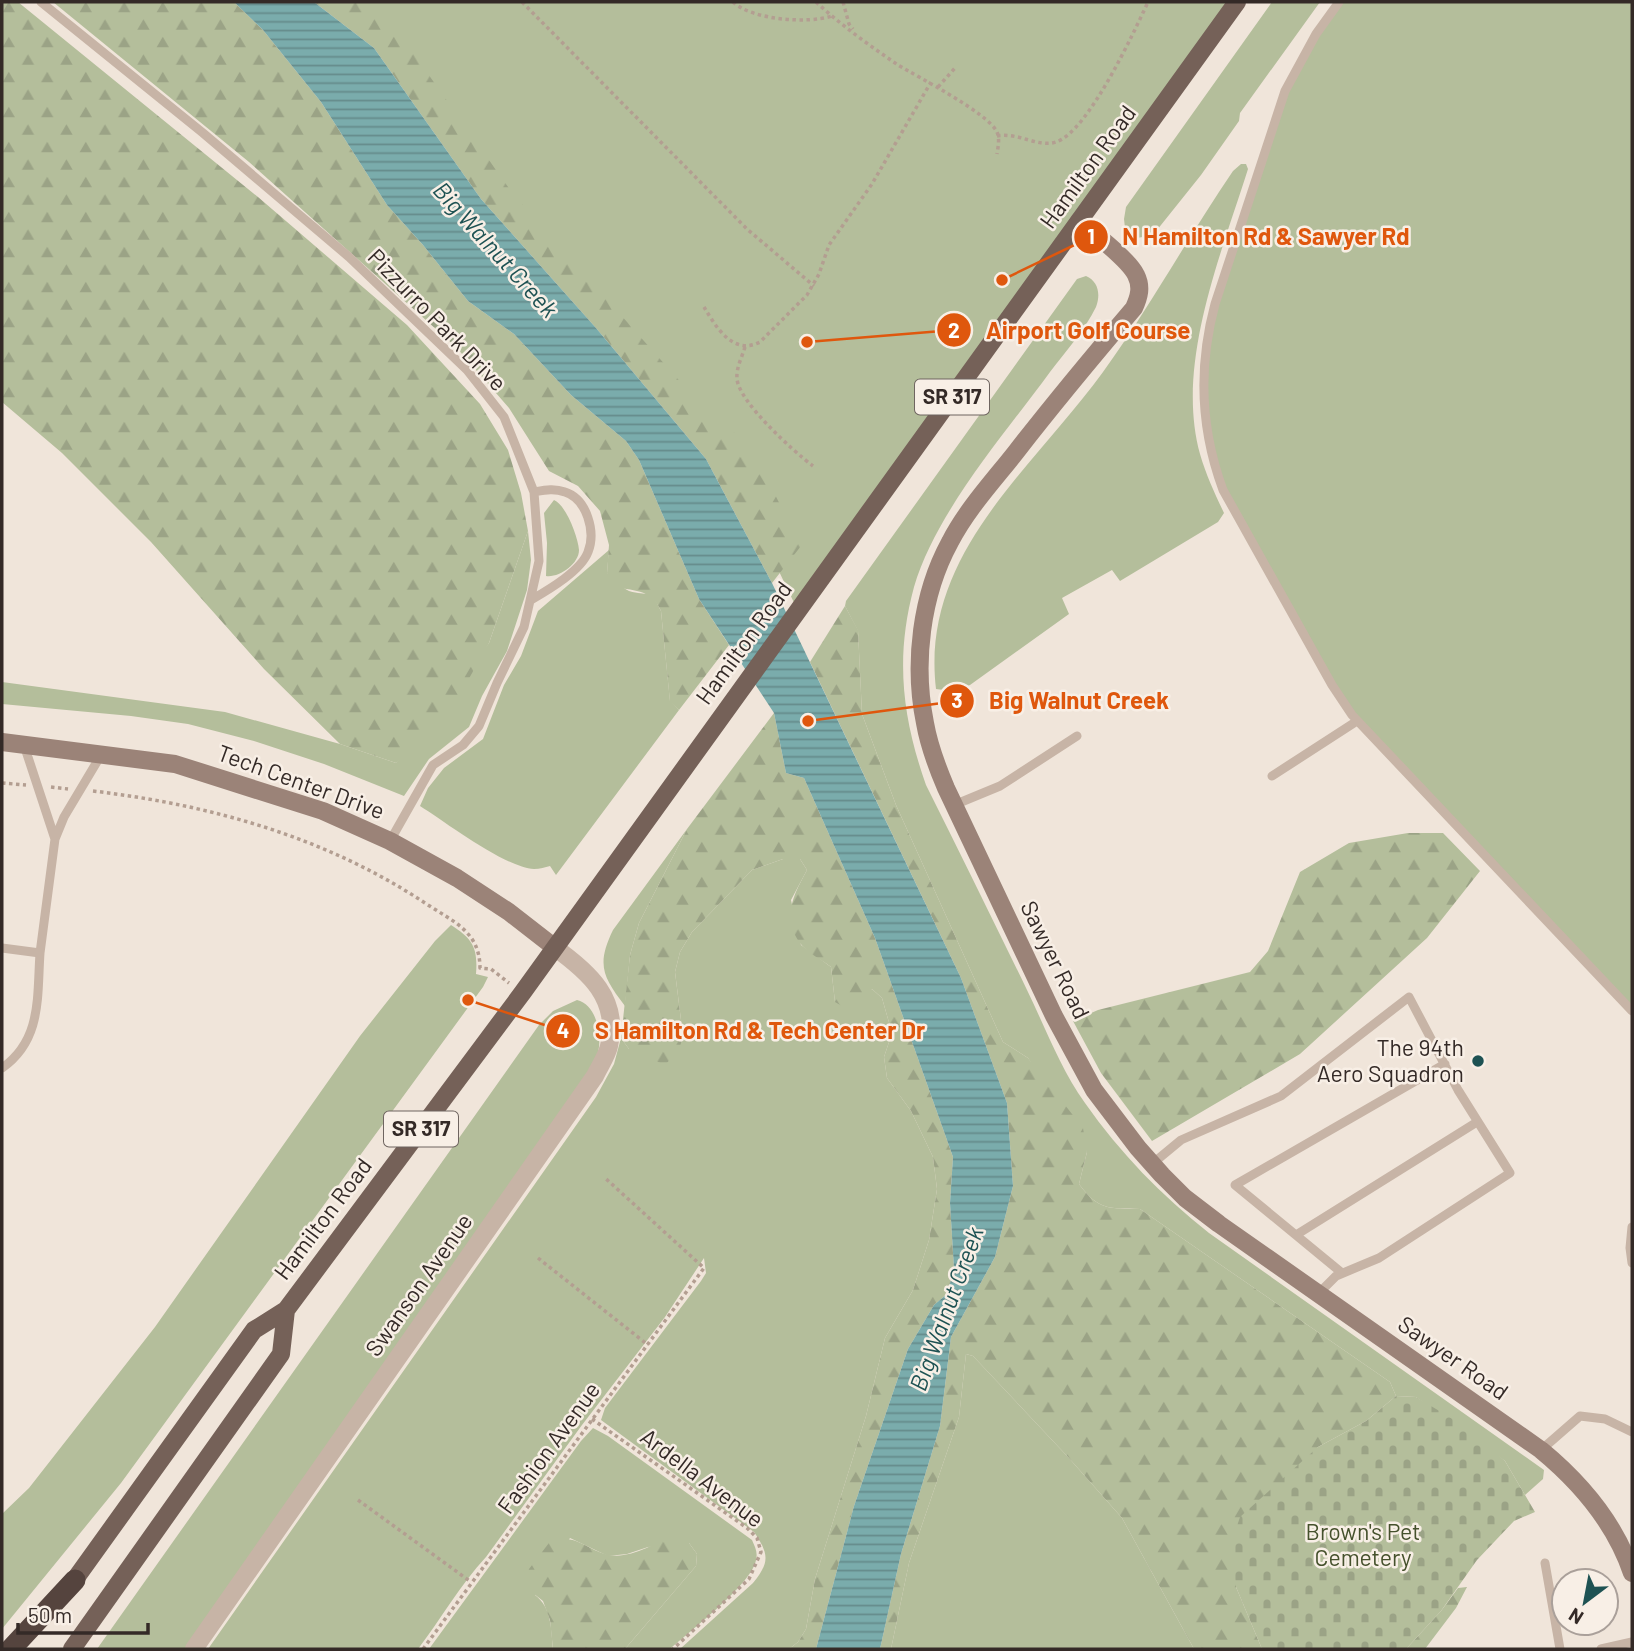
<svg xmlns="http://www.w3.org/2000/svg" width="1634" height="1651" viewBox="0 0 1634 1651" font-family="Barlow,sans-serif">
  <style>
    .grass { fill: #b4be9b }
    .forest { fill: url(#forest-firs) }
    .cemetery { fill: url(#cemetery-stones) }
    .water { fill: url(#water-rules) }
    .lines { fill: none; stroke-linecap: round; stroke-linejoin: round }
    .path { stroke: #b39e91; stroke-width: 3.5; stroke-dasharray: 3.5 3.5; stroke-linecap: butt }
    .lane { stroke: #c7b4a6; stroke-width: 9 }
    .street { stroke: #c7b4a6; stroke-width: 18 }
    .secondary { stroke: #9b8378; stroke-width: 18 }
    .primary { stroke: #756158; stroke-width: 18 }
    .highway { stroke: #55443e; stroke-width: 21 }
    .poi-dot { fill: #1e5253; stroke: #f8efe6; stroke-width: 2.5 }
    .labels { text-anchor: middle; stroke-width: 5; stroke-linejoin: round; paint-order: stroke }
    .shield { fill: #f8efe6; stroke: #6f6560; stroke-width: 2 }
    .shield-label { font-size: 21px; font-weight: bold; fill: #342a27 }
    .street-label { font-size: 23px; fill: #342a27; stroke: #f8efe6 }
    .poi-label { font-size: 23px; fill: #342a27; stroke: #f8efe6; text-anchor: end }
    .park-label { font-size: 23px; fill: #45512c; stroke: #f8efe6 }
    .water-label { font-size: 24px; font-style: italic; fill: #1e5253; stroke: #f8efe6 }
    .leader { fill: none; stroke: #df570d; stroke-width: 2.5 }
    .callout-dot { fill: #df570d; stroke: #f8efe6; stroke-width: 2.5 }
    .mark-label { font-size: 21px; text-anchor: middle; font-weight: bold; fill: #fff }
    .callout-label { font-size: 24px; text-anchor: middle; font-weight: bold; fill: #df570d; stroke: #f8efe6; stroke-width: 5; stroke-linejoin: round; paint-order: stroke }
  </style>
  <defs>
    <pattern id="forest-firs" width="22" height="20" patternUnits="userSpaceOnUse" patternTransform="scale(1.75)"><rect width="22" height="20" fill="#b4be9b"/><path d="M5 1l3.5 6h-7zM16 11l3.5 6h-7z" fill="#9ba386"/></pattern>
    <pattern id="cemetery-stones" width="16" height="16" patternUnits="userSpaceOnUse" patternTransform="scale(1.75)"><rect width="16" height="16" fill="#b4be9b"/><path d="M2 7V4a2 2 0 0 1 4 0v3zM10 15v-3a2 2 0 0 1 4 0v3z" fill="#9ba386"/></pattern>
    <pattern id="water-rules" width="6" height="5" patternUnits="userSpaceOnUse" patternTransform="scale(1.75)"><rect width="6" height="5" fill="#7aacac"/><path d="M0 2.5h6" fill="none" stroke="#658c8c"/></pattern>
  </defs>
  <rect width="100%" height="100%" fill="#f0e5da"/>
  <!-- grass -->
  <path class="grass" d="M339,2H1237L798,611L725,459Z
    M1272,2H1320L1240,113L1239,121L1201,175L1153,235L1137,238L1125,228L1124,219L1126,207Z
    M1339,2H1632V1011L1352,715L1223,490L1206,427L1208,332L1285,91Z
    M1241,164H1246L1248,169C1221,255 1175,364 1200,454C1206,475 1215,494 1224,513L1218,522L1120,581L1112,570L1062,598L1069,614L970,685L951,691L936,689C920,554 1032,470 1103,372C1150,307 1188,237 1233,171Z
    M1086,276C1098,281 1101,294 1096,307C1085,330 1065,352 1050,372C1004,435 936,512 914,587C895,657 902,717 926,785C960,853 994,922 1027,990C1046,1029 1060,1068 1085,1103C1120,1153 1162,1196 1209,1233L1544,1470L1543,1479L1525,1495L1505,1461L1416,1397L1396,1396L1390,1382L1140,1209C1109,1208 1099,1211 1079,1184L1087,1152L1028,1058L1003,1042L896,805L862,714L858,631L845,606L846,601L1077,279Z
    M554,500C566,505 578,537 579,550C579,564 559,578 546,576L547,543L544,513Z
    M528,531L531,560L527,590L507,651L482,696L469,727L429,759L404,796L324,764L254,741L188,724L131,716L2,704V682L225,712L340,744L396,763L489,643Z
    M609,550L607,573C613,578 622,588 629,591C648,597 650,587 661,611L670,701L679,710L556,875L550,866C545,867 540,869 534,869C504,867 447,823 420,806L428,788L444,768L483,739L504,685L521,656L538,611Z
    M687,829L639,923L630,955L625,1006C603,977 596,965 613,930Z
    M783,859H800L807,870L791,900L801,945L831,967L835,1002L872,989L882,998L892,1033L884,1057L887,1078L911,1111L933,1157L937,1189L929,1240L913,1290L885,1338L866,1416L815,1579L806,1629L798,1642L789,1649H680L753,1583C770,1562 769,1554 754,1532L601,1420L605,1408L701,1281L706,1273L704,1258L665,1317L582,1425L486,1557C460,1585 441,1619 418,1649H208L596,1097L614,1064L621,1038L629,1049L683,1036L675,972L680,952L692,932L752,870Z
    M451,925C473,939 478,948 476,974L488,977L483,987L121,1483L2,1629V1514L29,1488L155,1327L360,1036L435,941Z
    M577,1000C595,1004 601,1030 599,1047C597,1062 587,1075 580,1088L185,1649H97L539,1025L553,1011Z
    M966,1354L973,1356L1068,1457L1122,1518L1194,1649H891L909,1563L959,1417Z
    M593,1428L608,1436L752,1540C755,1547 758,1552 756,1560C752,1584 690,1631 670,1649H625L696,1566L697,1554L689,1543L648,1547L627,1554L608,1556L570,1538L535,1595C552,1608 551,1629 553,1649H429L581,1441Z"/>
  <!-- forest -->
  <path class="forest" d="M2,2H18L258,197L407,325L480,404L508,450L521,493L528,531L489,643L445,721L396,763L340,744L264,669L151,542L62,453L2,402Z
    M53,2H234L263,30L321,102L387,205L423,245L468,301L514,334L571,395L626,441L639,460L699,599L729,645L679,710L670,702L661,611C650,587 633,592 611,586L607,573L609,545L600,511L578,486L549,471L509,408L456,347L249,162Z
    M314,2H365L404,40L513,194L701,405L741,438L757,459L801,546L772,583L706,459L596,328L481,199L374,48Z
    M845,606L858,630L862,714L896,805L1003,1042L1028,1058L1083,1128L1087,1152L1079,1184C1099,1211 1109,1208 1140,1209L1390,1382L1396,1396L1366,1421L1318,1447L1236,1587L1262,1649H1194L1122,1518L1068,1457L973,1356L966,1354L959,1417L909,1563L891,1649H880L901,1554L940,1426L951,1337L995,1257L1013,1186L1007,1103L961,978L810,662Z
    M774,713L786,773L804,778L875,938L953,1157L950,1203L954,1269L947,1294L934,1305L908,1349L854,1506L816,1649H789L798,1642L806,1629L815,1579L866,1416L885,1338L913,1290L929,1240L937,1189L933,1157L911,1111L887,1078L884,1057L892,1033L882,998L872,989L858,1001L842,1006L835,1002L831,967C822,960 806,952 800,943C781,917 794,894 807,870L800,859H783L752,870L692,932L680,952L675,972L683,1036L679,1050L665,1065L629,1049L621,1038L630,955L639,923L687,829Z
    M1408,833H1443L1480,871L1427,938L1300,1054L1152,1141L1101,1073L1073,1021L1098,1010L1250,972L1268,951L1300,872L1349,843Z
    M674,1534L689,1543L697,1554L696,1566L625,1649H553L550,1620L543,1601L524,1586L529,1569L552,1539C581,1537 581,1546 605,1554C627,1561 655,1544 674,1534Z
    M1467,1587L1456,1608L1425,1649H1406L1441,1611L1458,1588Z"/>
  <!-- cemetery -->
  <path class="cemetery" d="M1396,1396L1416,1397L1466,1427L1505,1461L1535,1512L1514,1521L1477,1560L1441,1611L1406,1649H1262L1236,1587L1231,1544L1240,1517L1318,1447L1366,1421Z"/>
  <!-- water -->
  <path class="water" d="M234,2H314L374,48L481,199L596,328L706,459L772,583L961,978L1007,1103L1013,1186L995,1257L951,1337L940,1426L901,1554L880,1649H816L854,1506L908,1349L934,1305L947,1294L954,1269L950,1203L953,1157L875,938L804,778L786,773L774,713L699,599L639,460L626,441L571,395L514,334L468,301L423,245L387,205L321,102L263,30Z"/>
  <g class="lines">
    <!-- path -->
    <path class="path" d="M522,2L747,229L814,286
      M733,2C752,20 808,24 832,16
      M816,2C841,25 870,46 898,65C918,77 988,113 997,132C1000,139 998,147 997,154
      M843,2L849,24L853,29
      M938,87L955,68
      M997,136C1019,132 1038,148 1056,142C1088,132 1134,32 1148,2
      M704,307C716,327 733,356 760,342L807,295L819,274L829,245L872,184L931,82
      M745,347C742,357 736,368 737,379C739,402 793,451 813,466
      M2,783L26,785
      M51,787L68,789
      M93,791C211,805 325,837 425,903C452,921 480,931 480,968L491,969L509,983
      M538,1258L648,1345
      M592,1419L747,1528L757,1538L761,1552L749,1579L673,1649
      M358,1500L471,1582
      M423,1649L704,1268L604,1177"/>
    <!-- lane -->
    <path class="lane" d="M41,2L203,133L349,257L467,370L504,417L534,492L539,561L524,627L497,683L479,726L463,745L433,765L390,841
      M1339,2L1316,34L1285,91L1215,304C1198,367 1200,428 1223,490L1332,685L1352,715L1632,1011
      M531,600C548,590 581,571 588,552C596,532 587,499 565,492C554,488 545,490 534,492
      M24,745L55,839
      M1272,776L1357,721
      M954,805L1000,786L1077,736
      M2,948L40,953C37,997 42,1040 2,1068
      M40,953L55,839L64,817L101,755
      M1152,1164L1181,1140L1281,1096L1409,997L1458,1090L1510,1173L1379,1258L1336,1276L1318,1294
      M1632,1227L1630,1248L1632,1263
      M1296,1235L1477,1122
      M1342,1273L1235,1185L1445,1064
      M1541,1450L1580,1416L1605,1419L1632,1432
      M1545,1563L1560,1649
      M1601,1649L1632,1642"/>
    <!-- street -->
    <path class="street" d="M194,1649L595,1076C599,1067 607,1056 609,1046C620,999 589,972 554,947"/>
    <!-- secondary -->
    <path class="secondary" d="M1079,221C1094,233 1129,260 1136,275C1142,287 1139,297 1134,308C1094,355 1054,403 1016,452C994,480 967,509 950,542C921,595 913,664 925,723C929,746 937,767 946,788L1054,1016L1094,1090L1138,1148L1162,1175L1185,1198L1219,1224L1541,1450C1581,1483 1615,1523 1632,1573
      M2,742L175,764L323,811L390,841L457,878L509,912L554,947"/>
    <!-- primary -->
    <path class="primary" d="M68,1589L254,1330L286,1310L523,992L1237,2
      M72,1649L281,1354L286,1310"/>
    <!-- highway -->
    <path class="highway" d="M11,1649L75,1580"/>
  </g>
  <!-- markers -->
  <circle class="poi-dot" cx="1478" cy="1061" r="7"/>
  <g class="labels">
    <!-- shield labels -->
    <g class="shield">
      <rect x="915" y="379.5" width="74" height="35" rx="5"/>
      <rect x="384" y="1111.5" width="74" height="35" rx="5"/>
    </g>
    <g class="shield-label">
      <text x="952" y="404">SR 317</text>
      <text x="421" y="1136">SR 317</text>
    </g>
    <!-- street labels -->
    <g class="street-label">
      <text transform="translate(1088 167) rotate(-54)" y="8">Hamilton Road</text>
      <text transform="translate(437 320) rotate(46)" y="8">Pizzurro Park Drive</text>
      <text transform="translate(744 643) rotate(-54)" y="8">Hamilton Road</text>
      <text transform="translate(301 782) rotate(20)" y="8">Tech Center Drive</text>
      <text transform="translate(1055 960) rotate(64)" y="8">Sawyer Road</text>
      <text transform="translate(323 1219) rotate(-53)" y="8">Hamilton Road</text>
      <text transform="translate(419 1285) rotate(-55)" y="8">Swanson Avenue</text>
      <text transform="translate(1453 1358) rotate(35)" y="8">Sawyer Road</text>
      <text transform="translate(549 1448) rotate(-54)" y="8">Fashion Avenue</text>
      <text transform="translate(702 1478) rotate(37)" y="8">Ardella Avenue</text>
    </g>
    <!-- poi labels -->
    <g class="poi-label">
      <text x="1464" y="1056">The 94th<tspan x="1464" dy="26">Aero Squadron</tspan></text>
    </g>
    <!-- park labels -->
    <g class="park-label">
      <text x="1363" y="1540">Brown's Pet<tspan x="1363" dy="26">Cemetery</tspan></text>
    </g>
    <!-- water labels -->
    <g class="water-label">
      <text transform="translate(495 250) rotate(48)" y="8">Big Walnut Creek</text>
      <text transform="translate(947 1309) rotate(-70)" y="8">Big Walnut Creek</text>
    </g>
  </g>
  <!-- callouts -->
  <path class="leader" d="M1002 280L1091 237M807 342L954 330M808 721L957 701M468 1000L563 1031"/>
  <g class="callout-dot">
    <circle cx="1002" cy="280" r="7"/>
    <circle cx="807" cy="342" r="7"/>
    <circle cx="808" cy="721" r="7"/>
    <circle cx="468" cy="1000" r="7"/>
    <circle cx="1091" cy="237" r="18"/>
    <circle cx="954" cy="330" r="18"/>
    <circle cx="957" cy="701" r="18"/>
    <circle cx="563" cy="1031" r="18"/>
  </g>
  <g class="mark-label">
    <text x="1091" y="244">1</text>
    <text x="954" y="338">2</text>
    <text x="957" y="708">3</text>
    <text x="563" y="1038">4</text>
  </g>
  <g class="callout-label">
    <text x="1266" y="245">N Hamilton Rd &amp; Sawyer Rd</text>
    <text x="1088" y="339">Airport Golf Course</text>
    <text x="1079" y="709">Big Walnut Creek</text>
    <text x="760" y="1039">S Hamilton Rd &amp; Tech Center Dr</text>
  </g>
  <!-- border -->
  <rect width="1634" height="1651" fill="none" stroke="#342a27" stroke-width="7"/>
  <!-- north arrow -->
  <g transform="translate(1585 1602) rotate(212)"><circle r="33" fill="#f8efe6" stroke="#aaa09a" stroke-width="2"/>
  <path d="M0-5L12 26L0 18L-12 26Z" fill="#1e5253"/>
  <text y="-10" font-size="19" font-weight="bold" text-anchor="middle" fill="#342a27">N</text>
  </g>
  <!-- scale -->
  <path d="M18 1623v10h130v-10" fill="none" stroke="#342a27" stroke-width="3.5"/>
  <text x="28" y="1623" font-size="21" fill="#342a27" stroke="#f8efe6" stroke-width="5" paint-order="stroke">50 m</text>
</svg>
